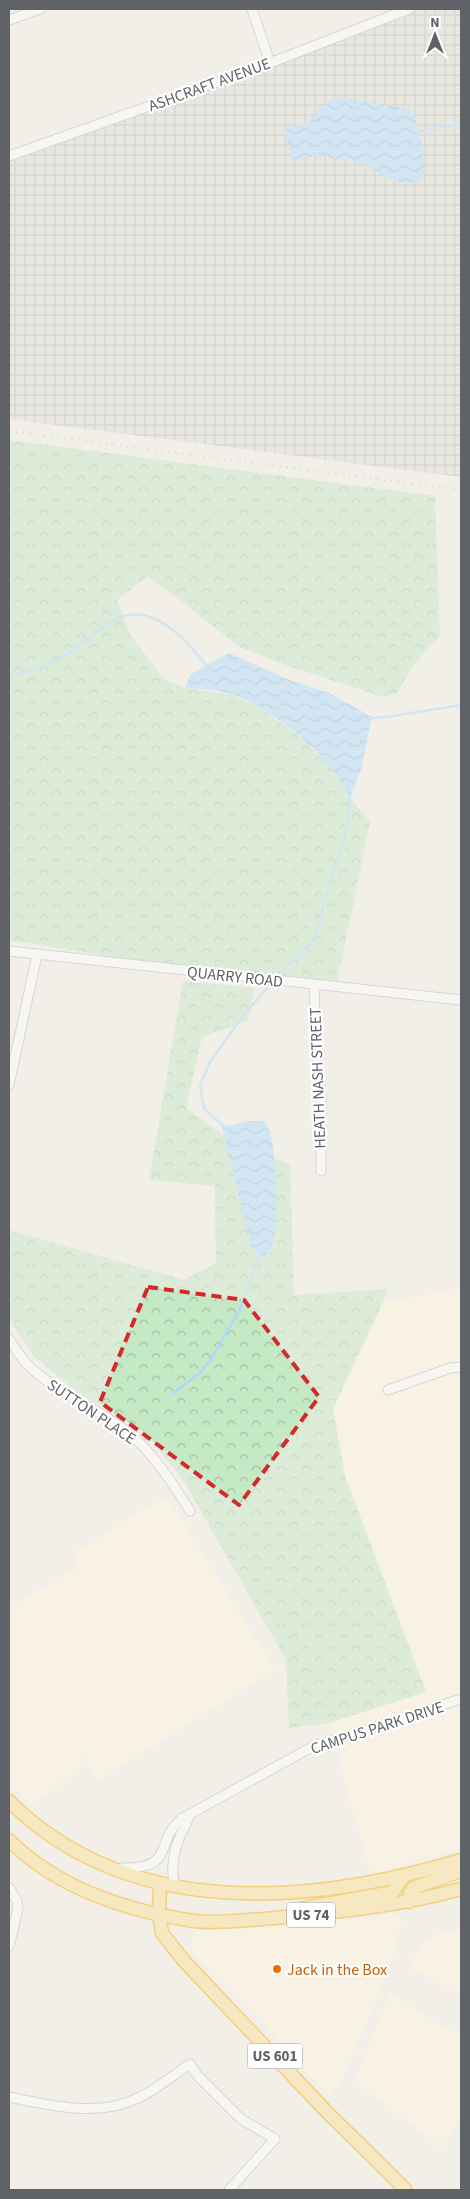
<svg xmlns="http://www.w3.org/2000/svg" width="470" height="2199" viewBox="0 0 470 2199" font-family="'Source Sans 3',sans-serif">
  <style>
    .commercial { fill: #fef7e0 }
    .industrial { fill: url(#industrial-grid) }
    .forest { fill: url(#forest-crowns) }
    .water { fill: url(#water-waves) }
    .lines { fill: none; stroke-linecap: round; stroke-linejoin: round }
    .stream { stroke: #aadaff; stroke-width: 2.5 }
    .minor-casing { stroke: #b5b8bc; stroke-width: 11 }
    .highway-casing { stroke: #f9ab00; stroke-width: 15 }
    .minor { stroke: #fff; stroke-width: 9 }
    .highway { stroke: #fde293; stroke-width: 12 }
    .rail { stroke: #b6b7b8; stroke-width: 2.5; stroke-dasharray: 1 6; stroke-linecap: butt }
    .marked { fill: none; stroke: #d62828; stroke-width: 4; stroke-dasharray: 10 6; stroke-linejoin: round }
    .food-dot { fill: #e8710a; stroke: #fff; stroke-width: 2 }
    .labels { text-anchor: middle; stroke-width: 4.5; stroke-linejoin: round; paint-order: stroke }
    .shield { fill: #fff; stroke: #8f9295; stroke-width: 1 }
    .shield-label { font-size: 15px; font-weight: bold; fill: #5f6368 }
    .street-label { font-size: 16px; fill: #5f6368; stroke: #fff }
    .food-label { font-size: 16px; fill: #c56008; stroke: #fff; text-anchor: start }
  </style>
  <defs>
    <pattern id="industrial-grid" width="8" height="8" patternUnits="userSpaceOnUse" patternTransform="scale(1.25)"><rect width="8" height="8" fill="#e0deda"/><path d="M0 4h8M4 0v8" fill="none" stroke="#b9b8b5"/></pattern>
    <pattern id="forest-crowns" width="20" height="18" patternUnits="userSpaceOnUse" patternTransform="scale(1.25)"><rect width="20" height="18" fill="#c5e8c5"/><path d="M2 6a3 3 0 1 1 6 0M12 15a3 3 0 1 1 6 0" fill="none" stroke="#a3c0a4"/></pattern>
    <pattern id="water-waves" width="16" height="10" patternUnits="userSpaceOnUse" patternTransform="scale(1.25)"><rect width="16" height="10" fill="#aadaff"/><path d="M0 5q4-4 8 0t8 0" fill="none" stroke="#8eb4d2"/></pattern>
  </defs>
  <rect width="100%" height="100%" fill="#f1efe8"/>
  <!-- commercial -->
  <path class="commercial" d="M461,1288V1848L371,1874L329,1723L426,1692L345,1476L333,1409L383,1303Z
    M164,1497L179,1516L275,1670L98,1780L81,1755L78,1770L31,1805L9,1782V1608L79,1567L75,1558L76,1552Z
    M389,1914L400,1919L401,1924L393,1954L383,1983L343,2077L330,2097L300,2066L258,2015L193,1951L191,1943L195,1934L200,1931L303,1926Z
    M461,1927V1995L409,1968L415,1954L430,1938Z
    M390,1993L461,2038V2118L441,2147L355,2081Z"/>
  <!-- industrial -->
  <path class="industrial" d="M397,9H461V477L9,419V159Z"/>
  <!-- forest -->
  <path class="forest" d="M9,440L435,496L440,635L412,667L397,693L383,697L288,666L240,647L148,576L117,600L131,636L165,680L185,688L233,695L263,709L300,737L322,758L334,772L350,798L370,822L337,982L139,961L9,940Z
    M183,981L254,988L248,1021L202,1037L186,1108L241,1147L290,1164L294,1295L389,1289L333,1409L345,1476L426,1692L329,1723L289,1728L286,1660L185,1483L147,1434L77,1392L35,1357L9,1320V1230L184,1280L216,1263L215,1186L149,1180Z"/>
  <!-- water -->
  <path class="water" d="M336,98L352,99L408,109L416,118L424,159V175C403,198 376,166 354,161C348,159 341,161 334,159C332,159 330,157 327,156C318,154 305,159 296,161L293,159L284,132L286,129L310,121L324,104Z
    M229,653L289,680L329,693L372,717L361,769L350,798C345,789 340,780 334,772C315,746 265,704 234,695C219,690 202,689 185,688L190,675Z
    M249,1121H264C278,1133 277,1213 275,1233C274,1240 272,1246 270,1252L259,1257L251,1245L222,1127Z"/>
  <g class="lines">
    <!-- stream -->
    <path class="stream" d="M416,133L436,127L461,125
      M9,675C24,673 39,669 53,662C100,638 122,586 178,634C184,639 206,663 208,669
      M369,718L387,717L461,705
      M276,978C287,964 301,956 311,942C319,931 320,918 324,905C335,865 348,840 350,797
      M225,1128L204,1108L200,1085L211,1060L246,1012L273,982
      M173,1393L199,1374L212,1358L241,1307L260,1256"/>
    <defs>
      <path id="minor" d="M252,9L270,63
        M9,20L40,9
        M9,156L270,63L409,9
        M9,951L461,1000
        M315,984L314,1020L321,1095V1171
        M9,1085L37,955
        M9,1339C14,1347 20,1356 27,1364C55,1393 94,1406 125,1430C153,1452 171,1481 190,1511
        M388,1390L450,1368L461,1367
        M122,1868C177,1868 153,1844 181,1819L312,1747L461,1699
        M175,1886C170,1870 174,1850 181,1834C184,1828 187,1823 189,1816
        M9,1887L17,1901L18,1909L9,1946
        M9,2097C50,2105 98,2118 138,2098C156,2090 173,2075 190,2064L197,2075L241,2119L275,2139L229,2190"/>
      <path id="highway" d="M9,1801C130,1921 311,1905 461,1860
        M9,1840C57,1888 128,1911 194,1921C218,1924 260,1919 285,1917C345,1911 404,1905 461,1889
        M160,1884L159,1913L162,1933L184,1961L325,2110L406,2190
        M409,1902L410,1893L413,1888L461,1871
        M304,1908L393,1892L405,1875"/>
    </defs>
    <!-- minor casing -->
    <use href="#minor" class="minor-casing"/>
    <!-- highway casing -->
    <use href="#highway" class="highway-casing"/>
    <!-- minor -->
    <use href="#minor" class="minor"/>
    <!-- highway -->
    <use href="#highway" class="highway"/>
    <!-- rail -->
    <path class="rail" d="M9,431L461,490"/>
  </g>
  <!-- marked area -->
  <path d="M0 0H470V2199H0ZM148,1287L244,1300L319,1397L239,1505L100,1402Z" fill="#f1efe8" fill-opacity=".55" fill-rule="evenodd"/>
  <path class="marked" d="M148,1287L244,1300L319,1397L239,1505L100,1402Z"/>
  <!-- markers -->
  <circle class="food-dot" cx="277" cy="1969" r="5"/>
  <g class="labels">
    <!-- shield labels -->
    <g class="shield">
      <rect x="287" y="1902.5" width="48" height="25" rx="4"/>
      <rect x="247.5" y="2043.5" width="55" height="25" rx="4"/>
    </g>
    <g class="shield-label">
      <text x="311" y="1920">US 74</text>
      <text x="275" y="2061">US 601</text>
    </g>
    <!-- street labels -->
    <g class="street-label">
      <text transform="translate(209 84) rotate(-20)" y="6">ASHCRAFT AVENUE</text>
      <text transform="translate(235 976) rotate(6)" y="6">QUARRY ROAD</text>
      <text transform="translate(317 1078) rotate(-92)" y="6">HEATH NASH STREET</text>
      <text transform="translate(92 1411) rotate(34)" y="6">SUTTON PLACE</text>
      <text transform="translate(377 1727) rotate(-18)" y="6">CAMPUS PARK DRIVE</text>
    </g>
    <!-- food labels -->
    <g class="food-label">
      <text x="287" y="1975">Jack in the Box</text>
    </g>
  </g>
  <!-- border -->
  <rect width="470" height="2199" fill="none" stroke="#5f6368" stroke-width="20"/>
  <!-- north arrow -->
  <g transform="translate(435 35)" stroke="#ffffff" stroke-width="4" paint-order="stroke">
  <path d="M0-4L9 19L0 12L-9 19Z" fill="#5f6368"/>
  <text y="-8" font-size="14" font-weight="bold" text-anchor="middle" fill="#5f6368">N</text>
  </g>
</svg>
